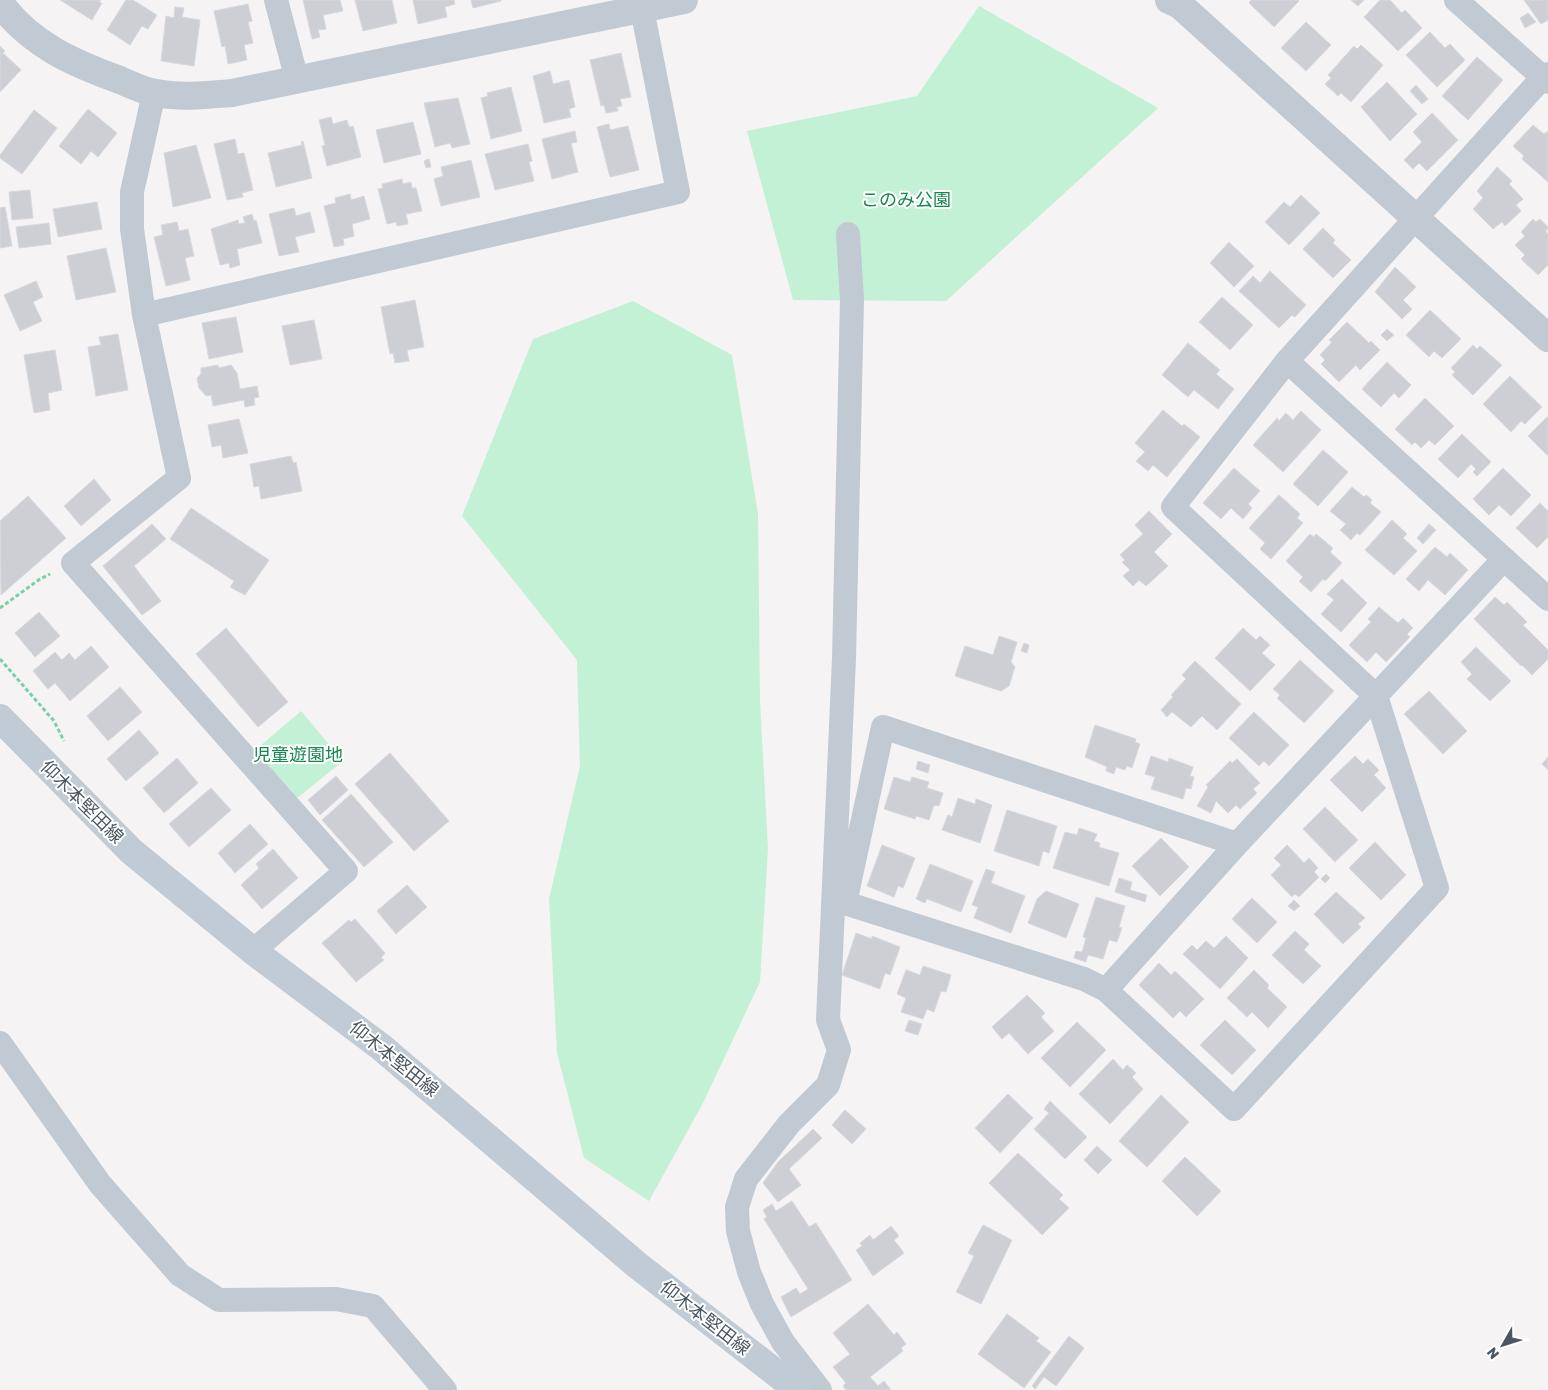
<svg xmlns="http://www.w3.org/2000/svg" width="1548" height="1390" viewBox="0 0 1548 1390" font-family="Rubik,'Noto Sans JP',sans-serif">
  <style>
    .green { fill: #c3f1d5 }
    .building { fill: #cdcfd5; stroke: #d7d9de }
    .lines { fill: none; stroke-linecap: round; stroke-linejoin: round }
    .path { stroke: #7ad0a6; stroke-width: 3; stroke-dasharray: 4 2.5; stroke-linecap: butt }
    .minor { stroke: #c1cad2; stroke-width: 24 }
    .tertiary { stroke: #c1cad2; stroke-width: 28 }
    .secondary { stroke: #c1cbd6; stroke-width: 28 }
    .labels { text-anchor: middle; stroke-width: 4; stroke-linejoin: round; paint-order: stroke }
    .park-label { font-size: 18px; fill: #17864f; stroke: #fff }
    .street-label { font-size: 18px; fill: #4a5661; stroke: #fff }
  </style>
  <rect width="100%" height="100%" fill="#f5f3f3"/>
  <!-- green -->
  <path class="green" d="M979,6L1158,108L946,301L793,300L747,131L917,96Z
    M633,301L732,355L758,514L760,702L768,848L760,982L703,1103L649,1201L584,1158L557,1053L549,899L580,766L577,660L462,516L533,339Z
    M301,711L343,761L296,799L253,752Z"/>
  <!-- building -->
  <path class="building" d="M60,0H101L99,2L102,3L92,20Z
    M126,0H133L157,15L148,29L142,26L130,45L107,30Z
    M303,0H340L343,11L323,15L326,29L318,30L320,37L312,39Z
    M355,0H392L397,23L363,31Z
    M413,0H454L455,4L445,7L447,17L418,24Z
    M471,0H501V1L473,8Z
    M1251,0H1298L1299,1L1274,27L1249,3Z
    M1351,0H1364L1358,6Z
    M1380,0H1390L1402,13L1405,10L1422,28L1398,51L1364,17Z
    M1524,0H1548V20L1541,24Z
    M248,4L252,21L248,22L253,43L244,45L247,60L228,64L225,46L222,47L214,11Z
    M175,7L184,8L182,17L200,20L194,66L161,61L166,16L174,18Z
    M1528,13L1536,22L1525,28L1520,18Z
    M1306,22L1331,45L1306,71L1281,48Z
    M1430,32L1445,48L1450,44L1465,60L1437,87L1406,55Z
    M1361,45L1383,65L1351,102L1341,93L1338,96L1325,84L1331,78L1328,75L1354,46L1357,49Z
    M0,46L5,51L3,53L21,70L0,92Z
    M621,53L631,97L620,99L622,106L617,107L618,111L606,113L604,105L601,106L590,60Z
    M1477,57L1503,80L1468,120L1442,96Z
    M550,71L553,84L569,80L575,107L569,109L571,117L544,123L533,76Z
    M1387,82L1417,114L1390,141L1361,107Z
    M1416,85L1428,99L1422,104L1410,91Z
    M511,87L522,131L491,139L481,98L488,96L487,93Z
    M458,98L470,144L452,148L450,143L435,147L424,103Z
    M88,109L117,133L98,157L91,151L81,164L59,146Z
    M34,110L57,128L22,174L0,158V155Z
    M1432,113L1458,140L1427,171L1419,163L1413,169L1404,160L1422,142L1413,132Z
    M331,117L333,124L347,120L349,127L353,126L361,157L327,166L322,146L325,145L319,120Z
    M413,122L421,154L384,163L376,130Z
    M609,124L610,130L628,126L639,170L610,177L597,127Z
    M1533,125L1544,134L1548,131V182L1522,159L1524,156L1513,146Z
    M575,131L577,142L571,143L578,172L552,179L542,139Z
    M235,139L238,154L244,153L253,190L242,193L243,197L227,200L214,144Z
    M303,141L312,178L276,187L268,153L302,145L301,142Z
    M528,144L532,161L529,162L534,181L495,190L485,154Z
    M196,145L211,198L173,207L164,153Z
    M429,159L431,167L426,168L424,161Z
    M471,160L480,197L441,206L434,179L443,176L441,167Z
    M1497,167L1512,181L1509,184L1523,199L1516,205L1521,211L1505,226L1502,222L1493,229L1473,209L1483,198L1477,191Z
    M402,179L403,184L411,182L412,188H416L422,211L406,214L408,224L397,226L396,222L387,224L378,189L383,188L382,184Z
    M30,190L33,218L12,220L9,192Z
    M350,194L351,200L364,196L370,219L352,224L354,236L343,239L344,245L334,247L324,206L336,203L335,198Z
    M1301,195L1320,213L1289,245L1265,222L1284,202L1290,207Z
    M97,202L102,229L58,237L53,209Z
    M5,207L12,246L0,248V208Z
    M294,208L296,216L310,212L315,232L295,237L299,252L279,256L269,214Z
    M252,214L254,221L256,220L262,243L237,249L240,265L230,268L229,263L220,265L211,229L238,220L239,224L245,223L243,217Z
    M1533,219L1536,222L1540,219L1548,227L1546,232L1548,234V265L1538,275L1521,259L1525,255L1515,245L1525,236L1521,232Z
    M177,222L179,231L188,229L194,256L185,258L190,280L166,286L154,237L163,235L161,225Z
    M49,223L51,244L19,248L16,227Z
    M1323,228L1335,240L1333,243L1351,260L1333,278L1303,249Z
    M1229,242L1254,266L1234,287L1210,263Z
    M106,248L116,292L76,300L67,256Z
    M1395,267L1416,287L1403,300L1412,309L1402,319L1375,292Z
    M1270,271L1306,305L1295,317L1292,315L1279,328L1239,291L1253,276L1260,283Z
    M36,281L43,297L33,302L42,321L20,331L4,295Z
    M1222,297L1253,325L1230,350L1199,322Z
    M415,300L424,347L407,350L409,361L395,363L393,353L390,354L381,307Z
    M1430,310L1461,339L1442,358L1434,351L1429,357L1406,335Z
    M236,317L243,352L209,359L202,323Z
    M314,320L322,359L290,365L282,326Z
    M1347,322L1369,343L1371,341L1380,350L1360,370L1356,365L1339,382L1321,364L1325,360L1320,355L1332,342L1329,340Z
    M1387,329L1394,335L1387,341L1381,335Z
    M118,334L128,390L96,396L88,347L101,345L99,337Z
    M1188,343L1220,370L1216,374L1234,389L1218,409L1194,390L1188,397L1162,375Z
    M1473,345L1477,349L1480,346L1502,365L1473,395L1452,375L1455,372L1451,368Z
    M55,350L62,390L48,393L50,410L34,413L24,355Z
    M1387,362L1411,385L1399,398L1394,393L1381,407L1362,389Z
    M218,365L219,368L231,365L237,373L240,389L257,386L259,397L254,398L255,405L245,407L244,400L213,406L211,395L206,396L199,388L197,378L201,374V368Z
    M1510,376L1542,407L1525,424L1521,421L1511,432L1483,404Z
    M1425,398L1454,426L1435,445L1429,440L1421,448L1415,442L1412,445L1395,429Z
    M1163,410L1182,426L1184,424L1200,437L1167,477L1153,465L1148,471L1136,461L1145,452L1135,443Z
    M1301,411L1321,430L1283,472L1253,445L1277,418L1279,421L1286,413L1293,420Z
    M1548,416V456L1528,436Z
    M239,419L248,453L223,458L221,445L212,447L208,425Z
    M1462,434L1491,462L1477,476L1473,472L1476,469L1471,464L1458,478L1438,459Z
    M1323,450L1348,472L1318,506L1293,484Z
    M291,456L293,463L296,462L302,491L261,499L259,486L254,487L250,464Z
    M1234,468L1260,491L1248,504L1252,508L1243,519L1231,508L1221,519L1203,503Z
    M1503,468L1531,495L1511,516L1499,505L1489,515L1473,499Z
    M94,479L111,500L81,526L64,506Z
    M1352,487L1364,497L1366,495L1372,500L1370,503L1381,512L1360,535L1357,533L1351,540L1340,530L1346,524L1330,511Z
    M1279,495L1300,514L1297,518L1303,523L1271,559L1260,549L1265,543L1249,528Z
    M28,496L66,538L1,595L0,521Z
    M1540,503L1548,511V537L1537,548L1516,528Z
    M191,508L269,560L245,595L230,587L234,581L170,539Z
    M1149,511L1172,534L1154,552L1168,566L1146,586L1139,580L1133,586L1123,576L1130,570L1122,562L1125,560L1120,555L1143,534L1135,525Z
    M1392,520L1407,534L1403,538L1417,551L1394,575L1365,550Z
    M152,524L166,539L134,566L161,601L142,615L103,566Z
    M1429,524L1436,530L1423,544L1417,538Z
    M1310,534L1314,537L1316,534L1333,548L1330,552L1342,563L1325,581L1323,579L1311,592L1299,581L1303,577L1286,561Z
    M1435,547L1447,557L1450,553L1468,570L1445,595L1428,580L1419,591L1406,579Z
    M1342,579L1367,603L1341,632L1321,614L1334,600L1327,594Z
    M1495,597L1504,605L1507,602L1527,622L1523,625L1548,650V659L1532,675L1522,665L1521,666L1474,619Z
    M1379,607L1398,623L1403,618L1413,628L1407,634L1410,637L1386,662L1376,652L1367,662L1349,645L1371,622L1368,619Z
    M39,612L60,636L35,657L15,633Z
    M226,628L288,702L258,727L196,654Z
    M1243,628L1256,640L1260,636L1270,645L1262,653L1275,665L1250,691L1215,658Z
    M999,636L1017,642L1011,662L1015,667L1009,686L1001,691L955,676L965,646L993,655Z
    M1024,643L1029,645L1027,653L1021,651Z
    M91,646L109,667L70,701L55,683L48,689L33,671L55,652L62,660L69,653L75,660Z
    M1476,647L1511,681L1490,701L1467,679L1472,674L1461,662Z
    M1300,660L1334,691L1304,723L1277,698L1280,695L1273,689Z
    M1195,661L1241,704L1217,730L1202,716L1191,727L1172,712L1167,717L1161,710L1173,697L1171,695L1186,679L1182,675Z
    M120,687L142,712L108,741L87,716Z
    M1429,691L1467,731L1443,754L1404,714Z
    M1254,712L1289,745L1269,766L1264,761L1259,766L1229,738Z
    M1095,725L1136,739L1135,742L1140,744L1132,768L1127,766L1125,770L1116,767L1114,774L1106,771L1107,767L1085,757Z
    M139,730L159,753L126,781L107,759Z
    M390,753L449,821L414,851L355,784Z
    M1151,756L1168,762L1169,758L1193,767L1190,776L1194,777L1191,789L1186,788L1183,799L1151,789L1155,777L1145,774Z
    M1355,756L1363,764L1368,759L1379,770L1374,775L1386,788L1362,812L1330,780Z
    M1548,757V770L1542,764Z
    M177,758L198,783L164,813L143,788Z
    M1237,759L1260,783L1253,789L1257,793L1240,809L1236,805L1228,813L1216,801L1211,813L1197,806L1208,787L1206,785L1230,761L1232,763Z
    M918,761L930,765L928,773L916,769Z
    M336,776L348,790L320,815L308,800Z
    M894,777L910,782L912,777L929,782L927,788L943,793L939,806L934,805L929,820L916,816L915,819L884,809Z
    M211,788L231,810L189,847L169,824Z
    M351,794L393,842L364,867L322,820Z
    M958,798L975,804L976,799L992,805L980,843L942,830L948,815L952,817Z
    M1325,807L1358,840L1335,862L1303,829Z
    M1007,810L1057,826L1049,853L1043,851L1039,866L994,851Z
    M250,824L268,844L235,873L218,853Z
    M1079,828L1097,834L1094,841L1100,843L1099,847L1119,853L1109,886L1053,868L1065,832L1077,835Z
    M1161,838L1189,867L1160,896L1132,866Z
    M1375,842L1406,875L1381,900L1349,868Z
    M882,845L915,858L903,888L898,886L894,897L867,886Z
    M1287,845L1304,863L1309,858L1318,868L1314,872L1319,877L1299,897L1295,894L1292,897L1271,875L1281,865L1274,858Z
    M273,849L298,878L262,909L241,885L259,868L256,864Z
    M930,864L973,881L961,912L927,899L925,903L916,899Z
    M986,869L995,872L991,883L1025,896L1011,933L974,918L978,907L972,905Z
    M1326,874L1330,878L1325,883L1321,879Z
    M1119,878L1132,882L1130,890L1147,895L1145,902L1115,892Z
    M407,885L427,907L396,934L377,911Z
    M1046,891L1079,904L1066,938L1028,923L1037,899Z
    M1336,892L1365,918L1358,924L1361,927L1343,944L1314,914Z
    M1096,897L1125,906L1119,927L1122,928L1117,942L1109,940L1103,959L1088,955L1086,962L1074,958L1076,951L1082,952L1083,949L1086,938L1083,937Z
    M1252,898L1277,922L1257,943L1232,919Z
    M1294,900L1300,906L1294,911L1288,906Z
    M355,919L385,953L381,958L384,960L356,982L322,943L349,920L351,922Z
    M1295,931L1309,944L1304,950L1321,966L1303,984L1272,955Z
    M856,933L872,939V936L900,947L890,975L885,973L880,989L842,975Z
    M1226,936L1248,958L1220,989L1183,954L1192,945L1197,950L1206,941L1214,948Z
    M1159,963L1171,975L1175,971L1204,999L1186,1017L1180,1011L1173,1018L1139,985Z
    M923,966L951,975L946,992L941,991L934,1012L927,1009L923,1019L901,1012L906,998L897,994L906,970L920,975Z
    M1254,970L1269,985L1267,988L1287,1007L1268,1028L1252,1012L1247,1017L1227,998Z
    M1027,995L1045,1013L1041,1017L1054,1031L1028,1054L1009,1033L1002,1039L992,1027Z
    M909,1020L922,1024L918,1035L905,1031Z
    M1225,1020L1256,1050L1232,1075L1200,1045Z
    M1077,1022L1106,1050L1070,1087L1041,1058Z
    M1113,1059L1123,1070L1127,1065L1136,1073L1132,1077L1143,1089L1110,1124L1079,1094Z
    M1008,1094L1033,1118L1000,1153L975,1128Z
    M1161,1095L1189,1122L1147,1167L1119,1141Z
    M1050,1101L1087,1137L1065,1159L1034,1129L1049,1113L1044,1109Z
    M845,1110L866,1129L852,1144L832,1125Z
    M813,1129L822,1138L789,1169L801,1185L778,1202L763,1183L778,1162Z
    M1097,1146L1112,1160L1098,1174L1084,1160Z
    M1018,1153L1063,1195L1059,1199L1069,1208L1042,1235L989,1183Z
    M1185,1157L1221,1191L1197,1216L1162,1181Z
    M792,1201L809,1227L816,1223L852,1280L791,1317L781,1297L796,1288L800,1294L808,1289L764,1219L767,1217L763,1210L772,1204L776,1211Z
    M983,1225L1012,1240L981,1304L956,1292L974,1256L968,1253Z
    M891,1226L899,1236L894,1240L904,1253L873,1276L856,1250L862,1246L860,1243L870,1235L873,1240Z
    M868,1304L894,1335L897,1332L906,1344L901,1348L903,1351L870,1377L878,1386L884,1381L891,1390H846L843,1386L846,1383L833,1367L850,1354L833,1333Z
    M1007,1314L1039,1338L1036,1341L1051,1352L1024,1388L978,1354Z
    M1069,1336L1084,1348L1056,1386L1044,1377L1035,1389L1032,1386Z"/>
  <g class="lines">
    <!-- path -->
    <path class="path" d="M0,608L40,579L50,574
      M0,659L54,721L64,741"/>
    <!-- minor -->
    <path class="minor" d="M276,0L297,80
      M1456,0L1548,82
      M154,93L132,192V229L144,315L179,478L73,563L346,871L253,951
      M144,315L678,192L642,9
      M1287,361L1548,599
      M1237,844L883,727L845,903L1084,979L1106,990L1234,1109L1437,888L1376,696L1173,507L1287,361L1543,77L1548,74
      M1106,990L1237,844L1504,559
      M0,1043L100,1184L180,1275L219,1300L336,1299L373,1306L445,1390
      M820,1390L783,1342L762,1304L749,1272L738,1231L737,1207L746,1179L789,1124L828,1085L839,1050L828,1020L844,658L852,299L848,234"/>
    <!-- tertiary -->
    <path class="tertiary" d="M1169,0L1180,5L1548,338
      M0,3C31,45 73,63 120,80C131,85 144,91 156,93C181,98 207,95 232,93L684,0"/>
    <!-- secondary -->
    <path class="secondary" d="M0,718L131,851L253,951L381,1047L637,1265L798,1390"/>
  </g>
  <g class="labels">
    <!-- park labels -->
    <g class="park-label">
      <text x="906" y="206">このみ公園</text>
      <text x="298" y="761">児童遊園地</text>
    </g>
    <!-- street labels -->
    <g class="street-label">
      <text transform="translate(82 802) rotate(45)" y="6">仰木本堅田線</text>
      <text transform="translate(394 1059) rotate(39)" y="6">仰木本堅田線</text>
      <text transform="translate(705 1318) rotate(38)" y="6">仰木本堅田線</text>
    </g>
  </g>
  <!-- north arrow -->
  <g transform="translate(1503 1345) rotate(231)" stroke="#ffffff" stroke-width="4" paint-order="stroke">
  <path d="M0-4L9 19L0 12L-9 19Z" fill="#4a5661"/>
  <text y="-8" font-size="14" font-weight="bold" text-anchor="middle" fill="#4a5661">N</text>
  </g>
</svg>
